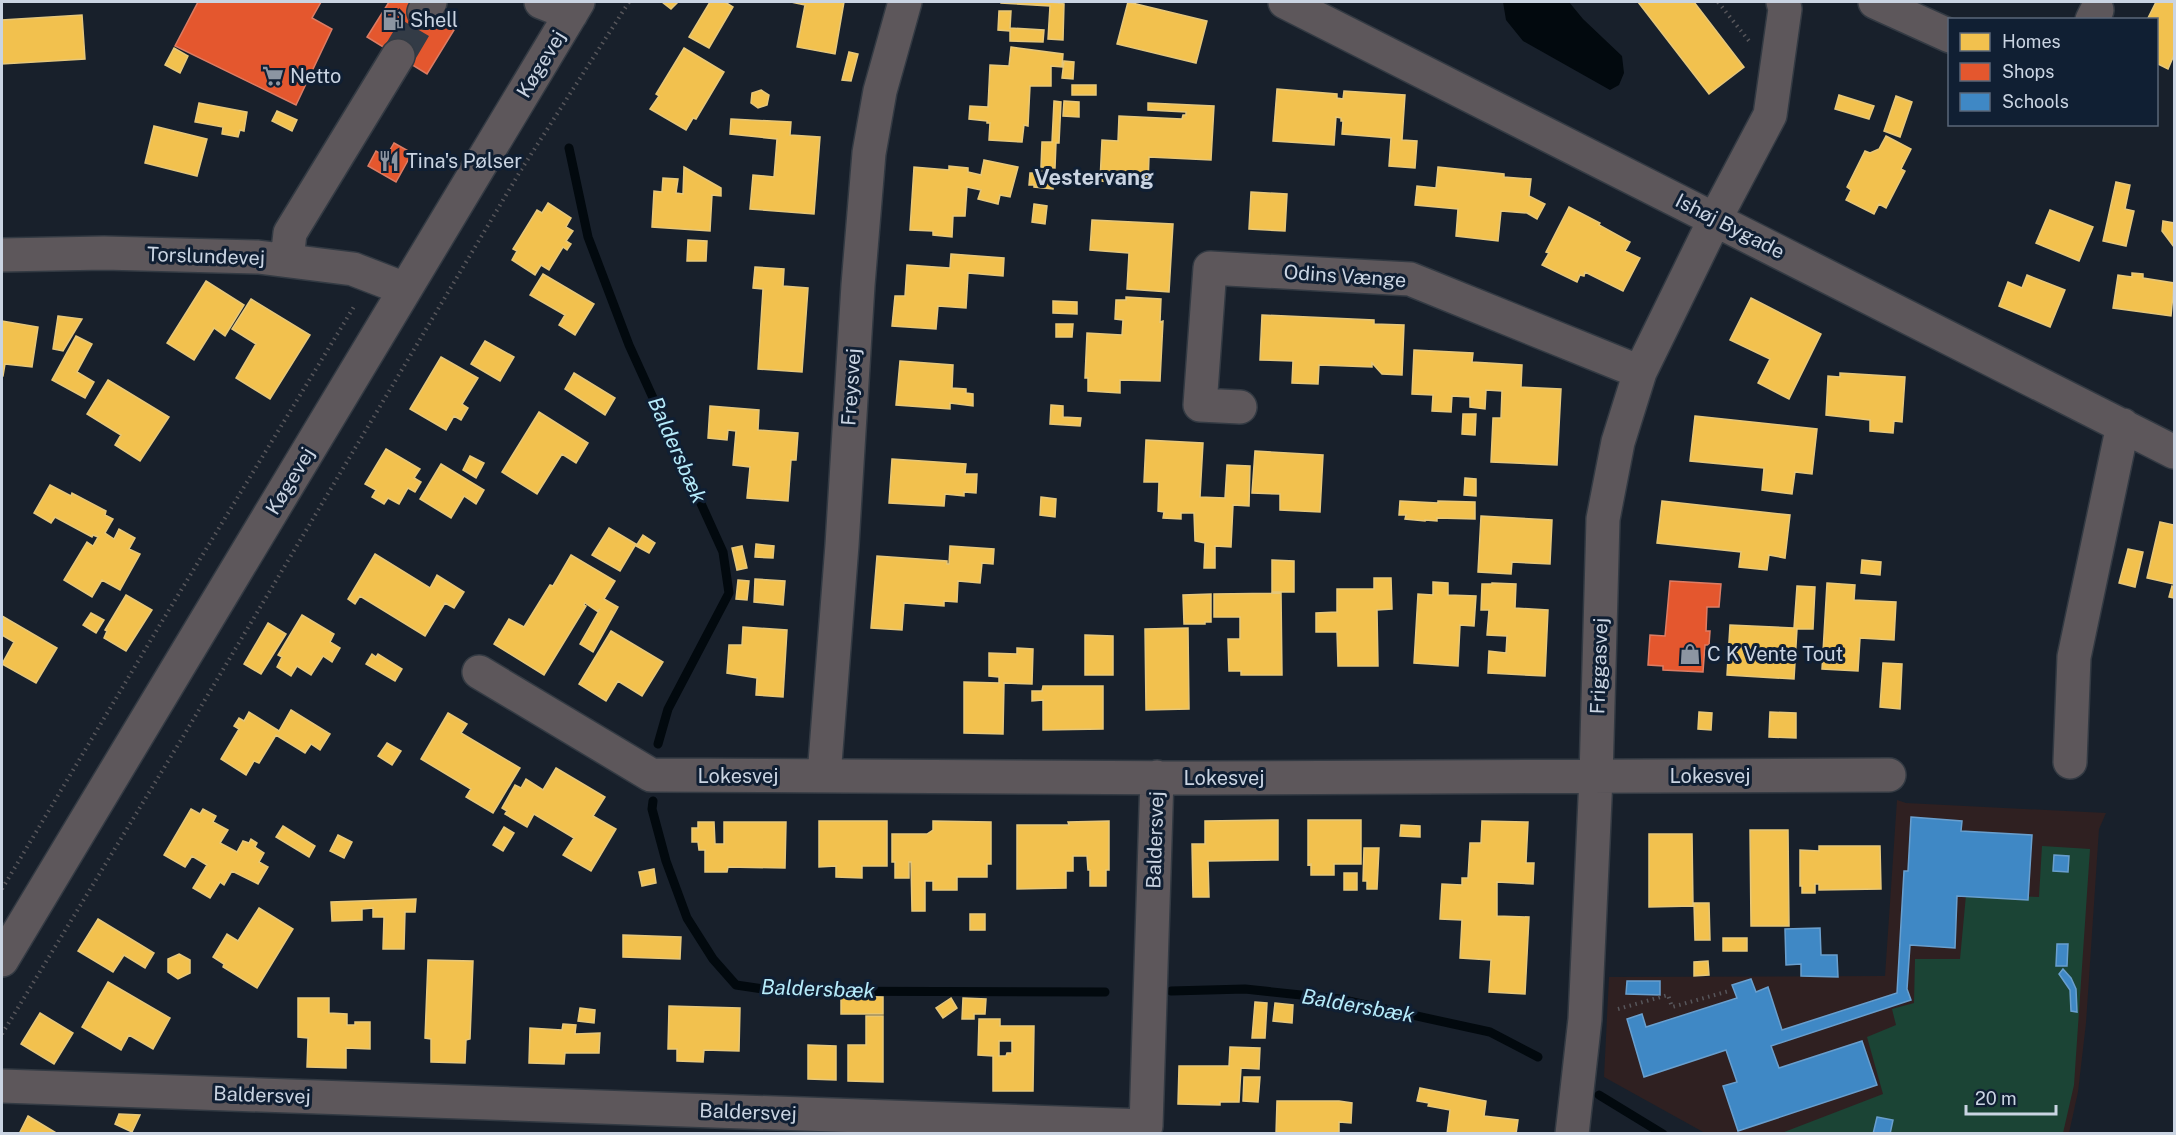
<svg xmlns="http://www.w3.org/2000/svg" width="2176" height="1135" viewBox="0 0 2176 1135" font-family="'Public Sans',sans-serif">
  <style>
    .education { fill: #2f2021 }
    .green { fill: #1b4435 }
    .water { fill: #02090e }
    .homes { fill: #f2c14e; stroke: #e6c77a; stroke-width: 1.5; fill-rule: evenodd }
    .shops { fill: #e4572e; stroke: #dc7c64; stroke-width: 1.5 }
    .schools { fill: #3f88c5; stroke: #699fce; stroke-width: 1.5 }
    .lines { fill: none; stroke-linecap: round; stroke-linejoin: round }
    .stream { stroke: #02090e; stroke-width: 9 }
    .minor-tunnel { stroke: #333b46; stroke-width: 33; stroke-dasharray: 33 16; stroke-linecap: butt }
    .minor-casing { stroke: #333a43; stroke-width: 36 }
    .path { stroke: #57565b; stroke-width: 4; stroke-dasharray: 1.5 4.5; stroke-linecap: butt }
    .minor { stroke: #5d575b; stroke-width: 33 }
    .labels { text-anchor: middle; stroke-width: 6; stroke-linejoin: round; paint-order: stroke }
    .poi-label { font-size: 20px; fill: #cad4e2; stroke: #101f33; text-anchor: start }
    .street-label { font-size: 20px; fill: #cad4e2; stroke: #101f33 }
    .water-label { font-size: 21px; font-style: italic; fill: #b6ebfa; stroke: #101f33 }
    .quarter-label { font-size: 22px; font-weight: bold; fill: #cad4e2; stroke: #101f33 }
  </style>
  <rect width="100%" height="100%" fill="#18202b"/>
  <!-- education -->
  <path class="education" d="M1897,800L1906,803L2106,813L2099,829L2086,1023L2078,1092L2069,1133H1705L1604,1077L1609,977L1885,976Z"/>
  <!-- green -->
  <path class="green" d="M2042,846L2090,849L2074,1085L2063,1133L1779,1134L1883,1094L1867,1037L1896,1025L1892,1009L1914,1003L1915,959H1960L1966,895L2039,897Z"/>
  <!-- water -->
  <path class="water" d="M1503,2H1569L1583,19L1622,56L1624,73L1619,85L1610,90L1523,41L1506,20Z"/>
  <!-- homes -->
  <path class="homes" d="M662,2H678L671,9Z
    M710,2H725L733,7L709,48L689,37Z
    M791,2H844L835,54L797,47L805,5Z
    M1001,2H1050L1064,4L1063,40L1048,39L1050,6L1001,3Z
    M1128,2L1207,21L1196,63L1117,44Z
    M1638,2H1694L1744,67L1709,94Z
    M2156,2H2174V55L2168,69L2156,63V20H2147Z
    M999,11H1011L1010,28L1044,30L1043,42L1010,41V31L998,30Z
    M82,15L85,59L2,64V20Z
    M1011,47L1063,54L1062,67L1051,66V86H1030L1028,126L1024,125L1022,142L989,140L990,123H987V121L969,119L970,106L988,107L990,65L1009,66Z
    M174,48L188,56L180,73L165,65Z
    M684,48L724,72L696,119L693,118L686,130L650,109L659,96L656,94Z
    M849,52L858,54L851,81L842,80Z
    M1064,61L1074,62L1073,79L1062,78Z
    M1072,85H1096V95H1072Z
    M1277,89L1337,94V98L1343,99L1344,91L1405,95L1402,140L1417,141L1415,168L1389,166L1391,138L1342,134L1343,121H1341V118L1336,117L1334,145L1273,141Z
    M761,90L769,95L767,105L758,108L751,103L752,93Z
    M1839,95L1874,106L1869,119L1835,109Z
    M1896,96L1912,102L1900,137L1884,131Z
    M1054,101L1061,102L1059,143H1056L1055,168L1041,167L1042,142H1052Z
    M1064,101L1079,102V117L1063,116Z
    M199,103L247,112L244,131L240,130L238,137L222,134L223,127L195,122Z
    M1148,103L1214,106L1211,160L1149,157L1148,185L1100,181L1102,140L1118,141L1119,116L1182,119L1183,115H1186V112L1148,110Z
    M277,111L297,120L292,131L272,121Z
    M731,119L791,122L790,135L820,137L814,214L750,209L753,175L774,177L777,139L730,134Z
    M154,126L207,139L197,176L145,163Z
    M1886,136L1911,149L1901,169L1905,171L1886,208L1879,204L1874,214L1846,200L1851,190L1847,187L1865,151L1870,153L1879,149Z
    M984,160L1018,167L1010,197L1000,195L998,204L978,199L981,190L967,187L965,216H953L952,237L933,235V231L910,230L914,167L949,170V166L968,168V172L981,175Z
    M684,167L721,188V196L712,195L710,231L652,227L654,191L662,192L663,178L678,179L676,193L683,194Z
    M1438,167L1504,174V177L1531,179L1529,196L1545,204L1537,219L1527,213L1501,211L1498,241L1456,236L1458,209L1415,205L1417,186L1436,188Z
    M1035,171L1054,172L1053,189L1034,187V185H1029L1030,173H1035Z
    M2116,182L2130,185L2125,209L2134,211L2126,246L2103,241Z
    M1251,192L1287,194L1285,231L1249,229Z
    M548,203L571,218L566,227L573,231L566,241L571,244L567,250L563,247L549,270L541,265L535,275L512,260L517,251L513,249L537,210L542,213Z
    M1034,204L1047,206L1045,224L1032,222Z
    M1569,207L1600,223L1599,225L1630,242L1625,251L1640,258L1623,291L1585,272L1584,276L1580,275L1577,282L1542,265L1549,253L1546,252Z
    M2050,210L2093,227L2079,261L2036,243Z
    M1092,220L1173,224L1169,292L1127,289L1129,253L1090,250Z
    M2163,221L2174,223V247L2162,231Z
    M688,240L707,241L706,261H687Z
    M951,254L1004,258L1003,276L968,273L966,308L938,306L936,329L892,326L895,296H905L907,265L950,268Z
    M755,267L784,269L783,286L808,288L802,372L758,369L763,289L753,288Z
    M2132,273L2143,274V278L2174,283L2171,316L2113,308L2118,275L2132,277Z
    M543,274L594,304L575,335L559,325L565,315L530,295Z
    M2027,275L2065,290L2050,327L1999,306L2008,282L2022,288Z
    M206,281L244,305L225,336L214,328L194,360L167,343Z
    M1126,297L1161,299L1160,322L1163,321L1160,381L1120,380V393L1088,391V378H1085L1087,333L1122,335L1123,320L1115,319L1116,300H1126Z
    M1751,298L1821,334L1789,399L1758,383L1770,359L1730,340Z
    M251,299L310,335L270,399L236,378L256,344L232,329Z
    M1053,301L1077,302V314L1053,313Z
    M1262,315L1374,320V324L1404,325L1402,375L1382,374L1372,363V367L1319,365L1318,384L1292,383L1293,361L1260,360Z
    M58,316L82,319L63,351L53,349Z
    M2,321L38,327L32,367L5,364L3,376H2Z
    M1056,324H1073L1072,337H1056Z
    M76,336L92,344L77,372L94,382L85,398L52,380Z
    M485,341L514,357L500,381L471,364Z
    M1414,350L1473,353L1472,362L1522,365L1521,387L1561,389L1557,465L1491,462L1493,418H1501L1502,391L1486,390L1485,409L1470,407V397L1452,396L1451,412L1432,411L1433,395L1412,394Z
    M441,357L478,378L462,404L468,408L461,420L454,416L446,430L410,409Z
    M900,361L953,365L952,388L966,389V393L973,394V406L950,403V409L896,405Z
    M574,373L615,398L605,415L565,389Z
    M1840,373L1905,377L1902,422L1894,421L1893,433L1870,431V420L1826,415L1828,376L1840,377Z
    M108,380L169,417L140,461L115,445L121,435L87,414Z
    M1051,405L1063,406V417L1081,418L1080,426L1050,424Z
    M710,406L759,410L758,430L798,433L796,460H791L788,501L747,498L750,467L733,465L736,431L728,430L727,440L708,438Z
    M539,412L588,443L576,463L562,454L537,494L502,472Z
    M1463,414H1476L1475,435L1462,434Z
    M1695,416L1817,429L1812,474L1795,472L1792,494L1762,490L1764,468L1690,461Z
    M1146,440L1203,443L1200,497L1225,498L1227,465L1250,466L1249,506L1233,505L1231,547L1215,546V568H1204L1205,543L1195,541L1194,513H1181V519L1163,518L1164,512L1158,511L1159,482H1144Z
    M386,449L420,469L414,478L421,482L415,492L408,488L399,504L388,498L384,504L372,497L376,490L365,484Z
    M1255,451L1323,455L1320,512L1280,510V494L1252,493Z
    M470,456L484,463L476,478L463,470Z
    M892,459L966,464L965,474H977L976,493L964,492V496L945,494L944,506L889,503Z
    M441,464L484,490L476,504L464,496L451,518L420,499Z
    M1465,478L1476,479V496L1464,495Z
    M50,485L71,496L72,493L106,511L105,515L113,519L105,533L114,539L119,529L135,538L129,549L140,554L120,590L102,580L92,597L64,580L87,542L93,546L98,537L93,535L92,537L55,517L51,523L34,513Z
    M1041,497L1056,499L1055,517L1040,515Z
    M1400,501L1438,503V501L1475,502V519L1437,518V521L1425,520V521L1405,519L1406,515H1399Z
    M1662,501L1790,515L1785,558L1769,555L1767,570L1739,567L1741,552L1657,543Z
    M1481,516L1552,520L1550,564L1512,562L1511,574L1478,572Z
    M2160,522L2174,525V584L2147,578Z
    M609,528L636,544L620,571L592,555Z
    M643,535L655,543L649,553L636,546Z
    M756,544L774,546L773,558L755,557Z
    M742,546L747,568L737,570L732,548Z
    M950,546L994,549L993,564L982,563L980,583L958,581L957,602L944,601V606L904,603L902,630L871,628L877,556L947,561V564H949Z
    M2128,549L2143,552L2135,587L2119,583Z
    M375,554L430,588L437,575L464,592L454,608L445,603L425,636L360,596L355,604L348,599Z
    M571,555L615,581L604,599L618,607L593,652L580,644L600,609L597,611L585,603L584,605L586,606L544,675L494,644L509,619L524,627L550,585L553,586Z
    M1272,560L1294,561V592H1272Z
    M1862,560L1881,562L1880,575L1861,573Z
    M1374,578H1391L1392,609L1377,610L1378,666H1338L1337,632H1316V613L1337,612V589H1374Z
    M755,579L785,581L783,605L754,602Z
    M738,580L749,581L747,600L736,599Z
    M1433,582L1448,583V595L1476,596L1474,626L1460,625L1458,666L1414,663L1418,594L1433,595Z
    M1492,583L1516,584L1515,608L1548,610L1545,676L1488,673L1489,651L1506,653L1507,636L1487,635L1489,610H1481L1482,584H1492Z
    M1827,583L1855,585L1854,600L1896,602L1894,640L1860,638L1858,671L1822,669Z
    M1797,586L1815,587L1813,629H1797L1794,679L1727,675L1730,625L1794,628Z
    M2172,586L2174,587V598L2169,597Z
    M1281,593L1282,675H1241V671H1229L1228,639H1240V617H1214V594Z
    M1211,594V622H1205V624H1184L1183,595Z
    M126,595L152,610L126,651L104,638L107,631L105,630Z
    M91,613L104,620L96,633L83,625Z
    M302,615L334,634L330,642L340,648L332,662L323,656L311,675L297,666L291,676L277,667L282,657L278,655Z
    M2,616L57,648L36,683L2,664L14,642L2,635Z
    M268,623L286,634L261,674L244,664Z
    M743,627L787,630L783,697L756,695L757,678L727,673L729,645H742Z
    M1188,628L1189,709L1146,710L1145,629Z
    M611,631L663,662L642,696L618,681L606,701L579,684Z
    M1085,635L1113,636V675H1085Z
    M1017,648L1033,649L1032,684L1004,683L1003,734L964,733V682L999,683V677L989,676V653L1017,654Z
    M372,654L376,657L378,654L402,669L395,681L366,664Z
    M1883,663L1902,664L1900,709L1880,707Z
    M1043,686H1103V729L1043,730V700L1032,701V691H1042Z
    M291,710L330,734L320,750L311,744L305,753L276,735L259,763L254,761L246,775L221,759L239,729L234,726L239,718L244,721L249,712L279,731Z
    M1699,712L1712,713L1711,730L1698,729Z
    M1770,712L1796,713V738L1769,737Z
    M448,713L467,724L461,733L520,768L493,813L466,797L471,789L421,759Z
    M387,743L401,751L392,765L378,756Z
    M556,768L605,797L593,816L616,829L591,871L563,855L574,838L534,814L527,827L505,814L507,811L502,808L515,785L521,788L526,779L543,790Z
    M191,809L200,814L203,809L216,816L213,822L228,830L220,843L237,852L243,841L249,843L251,839L257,843L255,847L264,853L259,862L268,867L258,884L232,871L224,885L220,882L210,898L193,888L207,865L192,856L185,867L164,855Z
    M1278,820V860L1208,861L1209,897H1193L1192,844H1205V821Z
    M1308,820H1361V864H1334V875H1311V864L1308,865Z
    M819,821H887V866H862V878L836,877V866L819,867Z
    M933,821L991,822V864H987V877H957V890H933V881H925V911H912L911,862H909V878H895V862H892V834H927L933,830Z
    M1109,821V870H1106V886H1090V870H1088L1087,856H1073V871H1066V888L1017,889V825H1069L1068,822Z
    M1482,821L1528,822L1526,863H1534L1533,884L1497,882V916L1529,917L1525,994L1489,992L1491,960L1460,958L1462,920L1440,919L1442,884L1462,885V878H1468L1470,843H1481Z
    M698,822H714L715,844H724V822H786L785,868L728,867L727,872H705V850H699L698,842H692V828H698Z
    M1401,825L1420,826V837L1400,836Z
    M283,826L315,846L309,857L276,837Z
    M504,827L514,833L503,851L493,845Z
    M1750,830H1788L1789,926H1751Z
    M1649,834H1692L1693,906L1649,907Z
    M338,835L352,842L344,858L330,851Z
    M1819,846H1880L1881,889L1819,890V884H1815V893H1802V886H1800V850L1819,851Z
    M1364,848H1379L1377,889H1367V881H1363Z
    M654,869L656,883L642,886L639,872Z
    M1344,873H1357V890H1344Z
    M416,899L415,912H405L404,949H383L384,917H373V908L362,909V920L332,921L331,902Z
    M1694,903H1709L1710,940H1695Z
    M259,908L293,929L257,988L223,967L224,964L213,957L227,934L238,941Z
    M970,914H985V930H970Z
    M98,919L154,953L145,968L124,955L113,972L78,951Z
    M623,935L681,937L680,959L623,957Z
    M1723,938H1747V951H1723Z
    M179,954L190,960V973L178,979L168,972V959Z
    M428,960L473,961L470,1039L466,1040L465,1063L431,1062V1039L425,1038Z
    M1708,961L1709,975L1694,976V962Z
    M108,982L170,1018L153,1049L129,1035L121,1050L82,1027Z
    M841,996L883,997V1014H841Z
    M298,998H329V1013L347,1014V1025H355V1022H370V1049L346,1048V1068L307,1067L308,1038L298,1037Z
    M951,998L957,1008L943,1018L936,1008Z
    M963,998L986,999L985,1014H974V1019H962Z
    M1255,1002L1267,1003L1265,1038H1252Z
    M1275,1003L1293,1005L1292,1023L1273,1021Z
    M669,1006L740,1008L739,1051L704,1050L703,1062L677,1061V1049H668Z
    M580,1008L595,1010L594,1023L578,1021Z
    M40,1013L73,1033L54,1064L21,1044Z
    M866,1016H883V1082L848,1081V1045H866Z
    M979,1019H1000V1026H1034L1033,1091H993V1056L978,1055ZM999,1041H1012V1053H1007L1006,1056H999Z
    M563,1024L576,1025L575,1034L600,1033L599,1053H565L564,1064L529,1063L530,1028L562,1030Z
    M808,1045L836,1046V1080L808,1079Z
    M1230,1047L1260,1048L1259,1069L1241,1068L1239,1102H1220V1105L1178,1104L1179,1066H1229Z
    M1244,1077H1260L1258,1102L1243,1101Z
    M1420,1088L1486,1101L1484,1116L1518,1120L1516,1134H1447L1450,1110L1428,1106L1429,1103L1417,1101Z
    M1277,1101H1339L1352,1103L1351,1123L1339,1122V1134H1276Z
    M119,1114L140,1115L132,1132L115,1124Z
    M28,1116L58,1134H19Z"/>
  <!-- shops -->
  <path class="shops" d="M198,2H321L312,18L332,29L296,105L175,46Z
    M389,2H407L454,30L427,74L367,37Z
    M394,143L412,153L396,182L368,166L376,151L386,157Z
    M1670,581L1721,584L1719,607H1707L1706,631H1710L1709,645H1705L1703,672L1663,670V666L1648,665L1650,635L1665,636Z"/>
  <!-- schools -->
  <path class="schools" d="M1911,817L1962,821L1961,831L2032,835L2028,900L1957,896L1955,948L1910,945L1907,989L1911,1000L1771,1046L1779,1068L1862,1041L1877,1085L1738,1131L1723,1086L1737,1082L1726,1050L1644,1077L1627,1019L1642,1014L1646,1027L1737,998L1732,985L1751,979L1756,992L1768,987L1782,1030L1897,993L1904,871H1908Z
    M2054,855L2069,856L2068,872L2053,871Z
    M1820,928L1821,955H1837L1838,977L1801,976V964L1786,965L1785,929Z
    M2057,944H2068L2067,966H2056Z
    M2063,969L2071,978L2076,989L2077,1012L2071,1011L2070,990L2059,974Z
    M1627,981H1660V995L1626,994Z
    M1877,1117L1893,1120L1890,1134H1873Z"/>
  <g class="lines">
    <!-- stream -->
    <path class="stream" d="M569,148L588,237L629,345L723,552L729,593L668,709L658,744
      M653,801L652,809L666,861L687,918L713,959L736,985L777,991L1105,992
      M1171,991L1245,989L1339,999L1490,1032L1538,1057
      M1599,1095L1663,1134"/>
    <!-- minor-tunnel -->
    <path class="minor-tunnel" d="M398,56L424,12"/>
    <defs>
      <path id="minor" d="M541,2L571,14
        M1285,2L2174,452
        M1875,2L1950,36
        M424,12L430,2
        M2092,20L2097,10
        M2,255L104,253L258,257L353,269L405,289
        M287,260L290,233L398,56
        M1240,407L1200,405L1210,268L1410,279L1640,372
        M479,672L651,775L1200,778L1889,775
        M2070,762L2074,657L2123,425
        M824,776L842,545L858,285L869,153L880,91L905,2
        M2,960L578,2
        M2,1086L1146,1126L1157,777
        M1572,1134L1585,1019L1596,777L1603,519L1618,442L1640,372L1715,219L1770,115L1785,9L1783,2"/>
    </defs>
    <!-- minor casing -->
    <use href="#minor" class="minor-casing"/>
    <!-- path -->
    <path class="path" d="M1718,2L1749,41
      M2,889L161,623L355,305
      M1618,1009L1668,995L1672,1007L1729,991
      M2,1034L181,740L521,170L629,2"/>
    <!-- minor -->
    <use href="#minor" class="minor"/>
  </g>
  <!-- icons -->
  <defs>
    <symbol id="fuel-bare" viewBox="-9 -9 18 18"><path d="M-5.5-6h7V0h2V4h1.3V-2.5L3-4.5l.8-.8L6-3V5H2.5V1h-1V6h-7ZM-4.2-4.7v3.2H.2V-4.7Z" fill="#8c95a2" stroke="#101f33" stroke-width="2.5" paint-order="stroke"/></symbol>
    <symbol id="supermarket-bare" viewBox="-9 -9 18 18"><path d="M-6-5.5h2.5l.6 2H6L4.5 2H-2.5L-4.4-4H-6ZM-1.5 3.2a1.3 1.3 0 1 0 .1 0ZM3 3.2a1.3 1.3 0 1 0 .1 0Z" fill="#8c95a2" stroke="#101f33" stroke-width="2.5" paint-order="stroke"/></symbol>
    <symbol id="restaurant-bare" viewBox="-9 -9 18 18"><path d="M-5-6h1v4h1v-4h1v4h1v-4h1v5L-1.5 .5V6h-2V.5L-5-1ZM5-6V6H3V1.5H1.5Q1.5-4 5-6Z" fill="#8c95a2" stroke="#101f33" stroke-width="2.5" paint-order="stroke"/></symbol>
    <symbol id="shop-bare" viewBox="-9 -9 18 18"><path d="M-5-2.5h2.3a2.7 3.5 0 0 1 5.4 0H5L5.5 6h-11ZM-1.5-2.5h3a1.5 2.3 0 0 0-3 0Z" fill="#8c95a2" stroke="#101f33" stroke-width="2.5" paint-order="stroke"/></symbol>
  </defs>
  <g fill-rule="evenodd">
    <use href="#fuel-bare" x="378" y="5" width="30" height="30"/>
    <use href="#supermarket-bare" x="258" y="61" width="30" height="30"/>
    <use href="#restaurant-bare" x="374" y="146" width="30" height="30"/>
    <use href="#shop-bare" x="1675" y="639" width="30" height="30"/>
  </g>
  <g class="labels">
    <!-- poi labels -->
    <g class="poi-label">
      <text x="410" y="27">Shell</text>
      <text x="290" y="83">Netto</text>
      <text x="406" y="168">Tina's Pølser</text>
      <text x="1707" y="661">C K Vente Tout</text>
    </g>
    <!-- street labels -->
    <g class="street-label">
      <text transform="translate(541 64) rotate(-59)" y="7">Køgevej</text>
      <text transform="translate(1730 226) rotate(27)" y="7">Ishøj Bygade</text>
      <text transform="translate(206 256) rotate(2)" y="7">Torslundevej</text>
      <text transform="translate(1345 276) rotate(4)" y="7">Odins Vænge</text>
      <text transform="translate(851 387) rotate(-86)" y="7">Freysvej</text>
      <text transform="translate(290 481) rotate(-59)" y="7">Køgevej</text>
      <text transform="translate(1599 666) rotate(-88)" y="7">Friggasvej</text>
      <text x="738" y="783">Lokesvej</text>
      <text x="1710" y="783">Lokesvej</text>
      <text x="1224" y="785">Lokesvej</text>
      <text transform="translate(1155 840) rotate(-88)" y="7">Baldersvej</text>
      <text transform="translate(262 1095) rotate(2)" y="7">Baldersvej</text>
      <text transform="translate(748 1112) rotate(2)" y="7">Baldersvej</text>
    </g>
    <!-- water labels -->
    <g class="water-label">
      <text transform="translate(677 450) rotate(66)" y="7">Baldersbæk</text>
      <text transform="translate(818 989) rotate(2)" y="7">Baldersbæk</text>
      <text transform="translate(1358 1006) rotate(10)" y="7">Baldersbæk</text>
    </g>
    <!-- quarter labels -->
    <g class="quarter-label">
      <text x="1094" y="185">Vestervang</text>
    </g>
  </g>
  <!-- border -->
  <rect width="2176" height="1135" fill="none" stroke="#cad4e2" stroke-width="6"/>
  <!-- legend -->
  <rect x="1948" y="18" width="210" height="108" fill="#101f33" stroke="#5a6779" stroke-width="1.5"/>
  <rect x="1960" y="33" width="30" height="18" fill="#f2c14e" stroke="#5a6779" stroke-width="1.5"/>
  <text x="2002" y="48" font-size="18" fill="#cad4e2">Homes</text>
  <rect x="1960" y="63" width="30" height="18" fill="#e4572e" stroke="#5a6779" stroke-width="1.5"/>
  <text x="2002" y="78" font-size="18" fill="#cad4e2">Shops</text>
  <rect x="1960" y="93" width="30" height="18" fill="#3f88c5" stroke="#5a6779" stroke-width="1.5"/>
  <text x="2002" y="108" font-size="18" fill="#cad4e2">Schools</text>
  <!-- scale -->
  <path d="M1966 1105v9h90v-9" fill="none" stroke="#cad4e2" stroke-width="3"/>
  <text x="1975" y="1105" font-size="18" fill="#cad4e2" stroke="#101f33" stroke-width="4.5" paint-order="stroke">20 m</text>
</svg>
